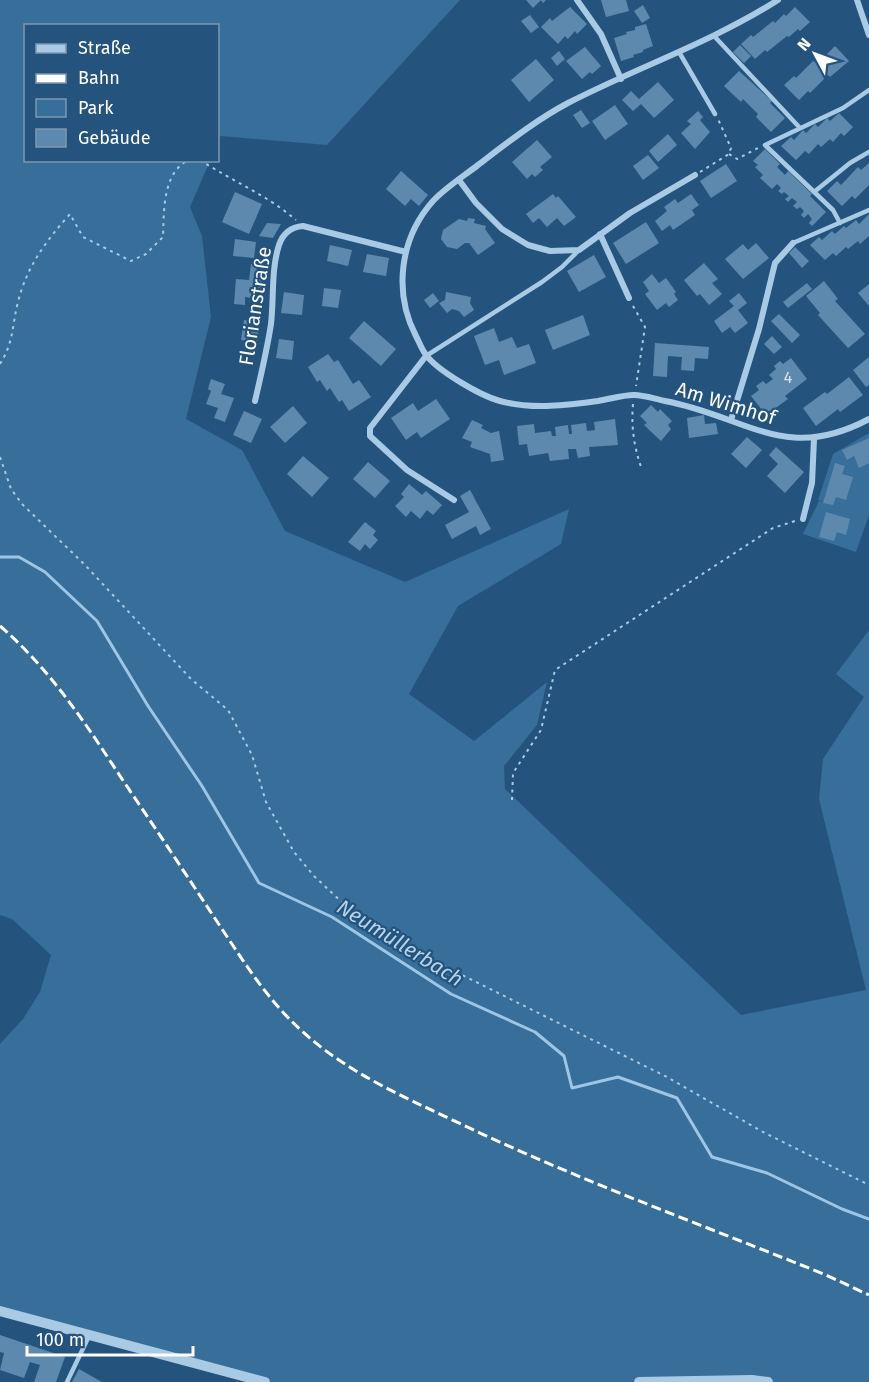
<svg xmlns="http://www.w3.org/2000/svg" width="869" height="1382" viewBox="0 0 869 1382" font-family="'Fira Sans',sans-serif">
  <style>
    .green { fill: #376e9a }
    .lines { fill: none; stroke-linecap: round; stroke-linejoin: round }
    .stream { stroke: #9dc6e6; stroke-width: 3 }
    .building { fill: #5d89ae }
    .path { stroke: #a8cae5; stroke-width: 2; stroke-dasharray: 3 4.5; stroke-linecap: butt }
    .service { stroke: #a8cae5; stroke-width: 4.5 }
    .minor { stroke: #a8cae5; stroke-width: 6 }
    .tertiary { stroke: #a8cae5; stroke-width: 10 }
    .rail { stroke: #fff; stroke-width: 3; stroke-dasharray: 10 4.5; stroke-linecap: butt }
    .labels { text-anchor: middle; stroke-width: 4.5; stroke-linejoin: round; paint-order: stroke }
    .number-label { font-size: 16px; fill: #d6e2eb }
    .street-label { font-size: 20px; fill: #fff; stroke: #24547d }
    .water-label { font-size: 21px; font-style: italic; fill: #b4d4ed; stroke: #24547d }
  </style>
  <rect width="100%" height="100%" fill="#24547d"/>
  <!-- green -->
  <path class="green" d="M0,0H460L327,145L220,136L218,142V26H26V160L210,161L190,207L202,236L211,317L186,419L242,450L285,531L405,582L569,509L561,544L458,606L409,694L474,741L547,682L537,725L504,766L505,789L741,1015L866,990L819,799L823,759L864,697L836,674L869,630V1382H266L0,1315V1044L23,1019L40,992L51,955L12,919L0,915Z
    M869,433V515L856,552L803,534L819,501L826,503L818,500L833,454Z"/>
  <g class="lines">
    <!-- stream -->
    <path class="stream" d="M0,557H19L45,572L97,621L148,706L202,786L259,883L332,917L451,994L535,1032L564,1056L572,1088L618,1077L677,1098L712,1157L767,1173L842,1209L869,1219"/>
  </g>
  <!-- building -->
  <path class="building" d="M526,0H546L543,3L541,0L533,8Z
    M601,0H626L629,11L606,17Z
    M643,5L650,18L642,23L634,11Z
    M570,7L587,24L577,34L575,31L568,39L565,36L558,44L541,27L550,18L552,21Z
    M795,7L810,22L800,31L798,29L789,37L787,36L767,52L765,50L755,59L741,44L751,35L753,37L773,21L775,23L784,14L786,16Z
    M530,15L539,27L531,33L521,21Z
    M646,24L653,46L643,50V52L633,55L634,57L621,61L614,38L627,34L626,32L635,30V27Z
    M740,45L751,56L744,63L733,52Z
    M835,46L849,61L830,77L828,75L810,93L808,91L799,100L784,85L794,76L796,78L813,61L815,62L824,53L826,55Z
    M585,47L601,66L592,74L590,72L582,79L566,61Z
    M559,51L565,59L557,66L551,58Z
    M536,59L554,80L529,102L511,80Z
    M739,71L772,101L770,103L785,118L771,132L756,117L758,114L743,99L741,102L724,86Z
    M658,82L674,100L654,118L641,104L633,111L622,100L631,91L639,99Z
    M615,105L628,124L605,140L592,121Z
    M581,110L590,123L582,128L573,115Z
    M698,111L703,117L700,120L710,132L695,149L681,133L691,124L687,121Z
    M839,113L853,127L844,136L841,133L833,142L830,139L821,147L818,144L809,154L805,151L796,160L781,146L791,137L794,140L803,130L806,133L815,124L818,127L827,118L830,121Z
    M668,134L677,145L658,162L649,151Z
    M537,140L552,157L540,167L543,170L535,177L532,174L527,179L512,162Z
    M765,149L780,164L777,167L785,175L788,171L812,194L810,196L826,212L812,226L809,223L812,219L808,214L804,218L801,215L804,211L800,207L797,209L793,206L797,202L792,198L788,202L785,199L789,196L784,192L782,194L778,191L781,188L777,184L772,189L760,178L763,175L755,167L758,165L753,161Z
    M648,155L659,168L643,180L633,166Z
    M869,163V185L855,199L852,196L842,206L827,191L837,181L841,185L858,167L861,170Z
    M726,164L737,181L711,198L700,181Z
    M401,171L428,195L419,206L411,199L405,206L386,189Z
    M235,192L262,204L249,234L222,222Z
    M553,194L556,198L558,196L576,217L564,226L557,218L547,227L539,218L533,223L526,214Z
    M691,194L699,205L692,210L695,215L673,230L670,225L662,231L655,221L667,211L664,207L675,199L678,203Z
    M869,214V236L860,244L858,241L848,249L846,247L836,256L833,253L825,260L810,245L819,237L822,240L832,231L835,234L844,226L846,228L856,220L859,224Z
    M468,218L475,219L474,223L486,226L485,229L495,243L478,255L469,243H465L457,249L447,247L441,239L443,230L459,219L467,221Z
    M646,222L659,243L626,264L613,243Z
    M267,223L281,224L273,238L259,236Z
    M235,239L256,242L254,258L233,256Z
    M756,243L769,258L743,279L725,259L743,244L748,250Z
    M330,245L352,250L348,266L327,261Z
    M795,247L809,261L802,268L789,253Z
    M367,254L389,258L386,276L363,272Z
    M594,255L606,277L579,292L567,271Z
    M704,263L718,279L712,283L722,294L709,305L700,294L697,296L684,280Z
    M251,264L264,265L261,299L245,297V305L234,304L236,279L249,280Z
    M652,274L659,283L666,278L676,292L674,294L678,300L669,307L666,303L657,310L645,294L649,291L643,282Z
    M824,281L838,299L835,301L865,334L848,348L818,315L820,313L806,296Z
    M807,283L812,289L788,308L783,302Z
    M869,284V306L858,293Z
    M324,288L341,290L338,308L322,306Z
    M284,292L304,295L302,315L281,313Z
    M446,292L471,297L470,303L474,310L464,317L459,311L452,309L447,313L439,303L445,300Z
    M433,293L439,301L430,308L424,300Z
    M739,293L747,303L738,310L748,323L735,333L730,327L722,333L714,321L734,306L729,301Z
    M779,314L800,335L792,343L771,321Z
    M583,315L590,335L553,350L545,330Z
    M244,320L260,323L257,342L241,340Z
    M364,321L396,349L381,366L349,338Z
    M494,328L499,342L512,337L517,348L529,344L536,363L504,375L499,360L485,365L474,336Z
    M772,336L782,347L774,354L764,344Z
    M279,339L294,341L292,360L276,358Z
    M655,343L709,347L708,359L695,358L694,371L681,370L682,357L668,356L667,377L653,376Z
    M328,354L334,362L338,360L353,384L359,380L371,397L349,411L342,400L339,402L330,388L327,391L320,380L317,382L308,367Z
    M869,357V385L866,387L853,370Z
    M791,358L807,379L785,396L788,399L766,415L751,396L759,390L756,386L763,381L766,384L773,379L769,375L776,369L774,366L780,361L783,364Z
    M849,377L863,395L840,412L838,409L816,426L803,408L825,392L827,394Z
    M211,379L225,384L221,394L234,398L225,422L214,418L218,408L206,404L211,391L208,389Z
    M436,399L450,419L421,438L417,432L406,440L391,418L413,403L418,411Z
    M651,405L658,412L660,409L672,421L668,425L671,429L661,441L644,425L647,423L640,416Z
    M293,406L307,423L285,443L270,427Z
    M244,411L262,419L251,443L233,435Z
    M704,415L705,424L716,423L718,434L689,438L687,418Z
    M615,419L618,445L589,447L590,456L578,458L576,449H568L569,459L550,461L548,453L529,456L527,444L519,445L517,426L534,424L535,433L551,431L552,436H556L555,427L568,425L569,434H572L571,425L586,423L587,431L595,430L594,422Z
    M472,420L483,425L481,428L491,433L499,431L504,460L491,462L490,454L470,447L472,442L462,438Z
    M747,437L762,450L746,468L731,454Z
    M869,438V463L859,468L854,456L847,460L842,450Z
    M776,447L804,472L785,493L767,476L778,464L769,455Z
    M303,456L329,478L312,497L287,474Z
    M368,462L390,481L375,498L353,479Z
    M835,463L845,466L842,474L853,477L846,500L836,497L833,505L823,503Z
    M409,484L422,495L426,491L442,505L433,515L427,510L420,519L411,511L406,517L395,506L404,497L401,494Z
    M470,490L491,529L480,535L476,526L452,539L445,525L469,512L460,496Z
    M826,512L850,519L846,535L837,532L834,541L819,537Z
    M365,522L376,531L373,535L378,540L370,549L365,544L360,551L348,542Z
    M0,1335L65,1357L56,1382H34L40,1365L30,1362L24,1378L0,1370L4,1353L0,1352Z
    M79,1369L102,1382H72Z"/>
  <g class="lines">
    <!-- path -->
    <path class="path" d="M729,154L737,159L758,148
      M200,160C232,181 267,195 296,220
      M700,172L729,154L731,148L718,119
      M633,306L645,327L636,386
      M0,364C14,342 12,325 18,302C27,266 46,241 70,214L83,237L131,261L146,254L163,237C164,213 162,172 189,160
      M633,404C631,427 634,446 641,467
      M0,457L11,489L22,504L85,565L191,679L228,710L252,755L266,802L294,852L314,876L346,906L371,925L452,970L665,1076L763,1132L869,1185
      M512,800L513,773L541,730L555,670L773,528L795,521"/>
    <!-- service -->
    <path class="service" d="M715,37L800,128
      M679,52L715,114
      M814,192L850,163L869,152
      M840,223L833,210L765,145L843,108L869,90
      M793,243L869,210
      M426,356L542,282L562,267L579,250
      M67,1382L89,1336"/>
    <!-- minor -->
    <path class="minor" d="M577,0L601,34L621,79
      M778,0C712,42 638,67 568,103C536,120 507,143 478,165C464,176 446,187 433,201C400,238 393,292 416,336C419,342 422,350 426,355C438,371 481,396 500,401C533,410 566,405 598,401C610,399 623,395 634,395C644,395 655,399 665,401C746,416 785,464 869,419
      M857,0L869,35
      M459,180L476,203L502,229L528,245L550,251L579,250L630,213L695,175
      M600,234L629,298
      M426,356L370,428V436L407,470L454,500
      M255,401C261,375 267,350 271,324C274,298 271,270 279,245C283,233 292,227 303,226L406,252
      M731,420L759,329L775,263L793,243
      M803,519L812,483L814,439"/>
    <!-- tertiary -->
    <path class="tertiary" d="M0,1311L265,1382
      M639,1382L752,1380L768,1382"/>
    <!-- rail -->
    <path class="rail" d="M0,626C50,669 86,724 122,779C154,826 185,873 216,920C236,950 256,982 280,1009C332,1067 394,1092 463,1125C581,1181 705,1226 826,1275L869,1295"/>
  </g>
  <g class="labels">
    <!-- number labels -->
    <g class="number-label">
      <text x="788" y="383">4</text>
    </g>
    <!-- street labels -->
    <g class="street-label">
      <text transform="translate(255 306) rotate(-81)" y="7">Florianstraße</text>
      <text transform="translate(726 403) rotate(17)" y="7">Am Wimhof</text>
    </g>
    <!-- water labels -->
    <g class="water-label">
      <text transform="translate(400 943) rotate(32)" y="7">Neumüllerbach</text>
    </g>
  </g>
  <!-- legend -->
  <rect x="24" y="24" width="195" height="138" fill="#24547d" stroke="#7c98b1" stroke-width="1.5"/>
  <rect x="36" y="44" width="30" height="9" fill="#a8cae5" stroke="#7c98b1" stroke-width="1.5"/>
  <text x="78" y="54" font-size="18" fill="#ffffff">Straße</text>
  <rect x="36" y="74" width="30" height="9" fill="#ffffff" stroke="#7c98b1" stroke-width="1.5"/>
  <text x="78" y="84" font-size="18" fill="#ffffff">Bahn</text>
  <rect x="36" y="99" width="30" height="18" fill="#376e9a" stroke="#7c98b1" stroke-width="1.5"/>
  <text x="78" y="114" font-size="18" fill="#ffffff">Park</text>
  <rect x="36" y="129" width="30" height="18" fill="#5d89ae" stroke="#7c98b1" stroke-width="1.5"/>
  <text x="78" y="144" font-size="18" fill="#ffffff">Gebäude</text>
  <!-- north arrow -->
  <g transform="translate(815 54) rotate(311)" stroke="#24547d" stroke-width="4.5" paint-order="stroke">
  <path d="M0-4.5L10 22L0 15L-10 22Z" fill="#ffffff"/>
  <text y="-9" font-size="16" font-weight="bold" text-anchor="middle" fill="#ffffff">N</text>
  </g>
  <!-- scale -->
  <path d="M27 1346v9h166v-9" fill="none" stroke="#ffffff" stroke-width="3"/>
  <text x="36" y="1346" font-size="18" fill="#ffffff" stroke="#24547d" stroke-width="4.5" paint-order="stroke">100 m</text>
</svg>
